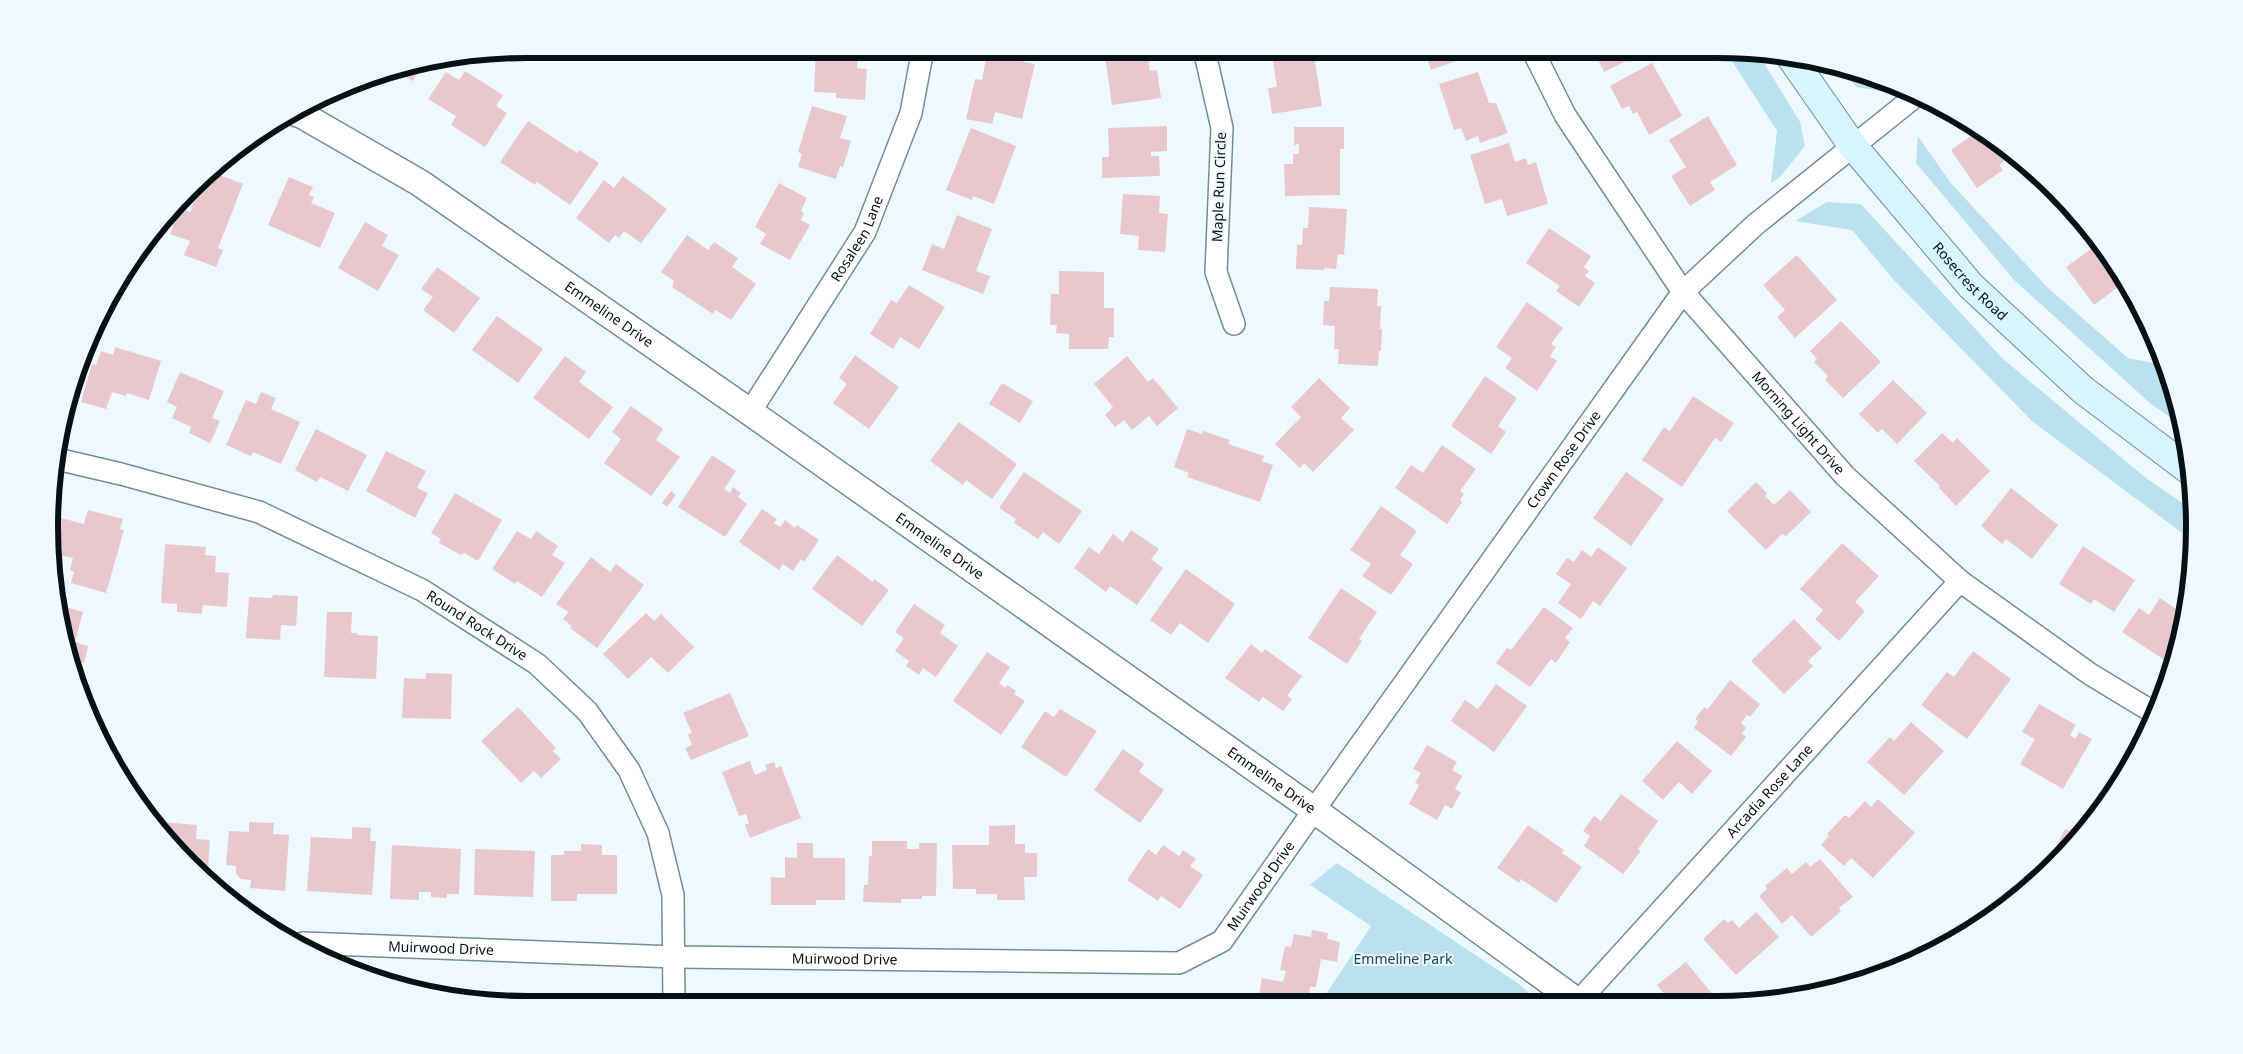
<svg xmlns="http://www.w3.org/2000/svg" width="2243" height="1054" viewBox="0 0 2243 1054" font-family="'Noto Sans',sans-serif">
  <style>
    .green { fill: #bbe0f0 }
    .building { fill: #e9c8cd }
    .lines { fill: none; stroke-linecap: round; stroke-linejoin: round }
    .minor-casing { stroke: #708d99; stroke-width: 24 }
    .tertiary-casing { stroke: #708d99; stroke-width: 29 }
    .secondary-casing { stroke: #708d99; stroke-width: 30 }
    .minor { stroke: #fff; stroke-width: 21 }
    .tertiary { stroke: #fff; stroke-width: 26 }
    .secondary { stroke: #d8f4ff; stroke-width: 28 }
    .labels { text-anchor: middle; stroke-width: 4; stroke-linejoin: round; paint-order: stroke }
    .street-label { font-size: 14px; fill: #061116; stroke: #edf9ff }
    .park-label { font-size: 14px; fill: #194556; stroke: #edf9ff }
    .rim { fill: none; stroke: #061116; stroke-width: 6 }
  </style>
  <rect width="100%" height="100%" fill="#edf9ff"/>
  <!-- green -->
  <path class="green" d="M1725,50L1758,53L1800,122L1805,146L1780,177L1771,183L1777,131Z
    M1844,68L1879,79L1888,92L1856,87Z
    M1918,136L1950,182L2046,286L2128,358L2164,365L2183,426L2151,404L2013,279L1916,163Z
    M1827,202L1861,204L2002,358L2146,478L2193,510V541L2033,422L1892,278L1852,230L1795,221Z
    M1337,863L1516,982L1540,1002L1320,1003L1371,926L1310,885Z"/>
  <!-- building -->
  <path class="building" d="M816,49H858L857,68L867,69L865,100L836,98V93L814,92Z
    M1104,49H1147L1150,71L1157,70L1161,98L1112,105Z
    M1306,49H1313L1322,106L1272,114L1268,88L1277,87L1272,54Z
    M1424,49H1471L1473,55L1431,70Z
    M1593,49H1643L1644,52L1604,72Z
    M987,54L1035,64L1022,119L995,112L992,124L966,119L975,79L982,80Z
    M1652,63L1682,116L1649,135L1637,112L1633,114L1629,106L1622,109L1610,86Z
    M421,66L413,81L393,71Z
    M465,71L503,95L496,106L507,113L485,147L451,125L456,116L428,99L446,72L459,80Z
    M1478,72L1489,103H1496L1508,133L1480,143L1478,136L1466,141L1461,128L1454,130L1439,84Z
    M812,106L847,116L840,138L851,141L843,167L840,166L836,179L798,167L802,154L798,152Z
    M1708,116L1737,165L1710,182L1715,190L1690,206L1671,176L1686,167L1669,140Z
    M528,121L577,153L579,150L599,163L570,205L537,182L535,185L500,162Z
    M1167,126V151L1151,152V156H1159L1160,176L1102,178V157H1109L1108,128Z
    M1294,127H1344V149H1340V195L1285,196L1284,164H1293V154H1299V144L1294,145Z
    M971,128L1016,146L994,204L973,196L972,200L946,190Z
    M1981,129L2013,155L1999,165L2003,170L1977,188L1951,150Z
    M1509,143L1515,162L1526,158L1528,165L1536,162L1548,204L1507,216L1502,199L1485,204L1470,155Z
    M209,171L243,184L218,248L223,250L216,267L184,255L190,241L170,234L180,208L190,212L205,176Z
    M623,176L667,209L641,243L624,231L619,238L615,235L609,243L576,218L604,180L614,188Z
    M289,177L313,187L309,195L314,197L311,203L335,213L320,248L268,225Z
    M779,183L807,198L801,211L804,213L801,220L810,225L790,260L760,244L766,234L755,227Z
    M1123,194L1160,196L1159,213L1168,214L1165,252L1138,250L1139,236L1120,234Z
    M1309,207L1347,209L1344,255L1338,254L1336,269L1324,268V270L1296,269L1297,244L1302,245L1303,228H1308Z
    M957,215L992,229L976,271L990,276L983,294L922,270L932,244L944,249Z
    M365,222L388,235L382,246L399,255L378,291L338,268Z
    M1549,228L1591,256L1584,267L1589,271L1585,276L1595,283L1579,307L1556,291L1560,286L1526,263Z
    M687,235L708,250L714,242L738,258L732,267L756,284L731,320L716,310L713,314L672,287L674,281L661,272Z
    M2099,243L2113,261L2125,282L2094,305L2066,267Z
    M1797,255L1837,300L1795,338L1777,317L1785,310L1763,285Z
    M437,267L480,298L454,333L423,310L433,297L421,289Z
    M1059,271L1104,272V308H1114V337H1109L1108,349H1069V334L1056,333L1057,325H1050L1051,294H1059Z
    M909,285L945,307L919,349L900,337L893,349L870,334L891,300L897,303Z
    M1330,287L1378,289L1377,306H1381L1380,329H1382L1381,351H1379L1378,366L1338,364L1339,349H1334L1335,326L1323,325L1324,301H1329Z
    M1527,302L1563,328L1551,344L1556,347L1550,356L1557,361L1537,391L1505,368L1512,358L1496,347Z
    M497,316L543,349L518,383L472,350Z
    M1841,321L1881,362L1843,398L1825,380L1828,376L1814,362L1817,359L1810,351Z
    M115,347L161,361L149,400L127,393L126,396L112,392L106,409L81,402L92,364L96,365L101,351L113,355Z
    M855,355L899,387L869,429L833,403L847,384L839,378Z
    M565,356L586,372L579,382L613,407L589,439L533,398Z
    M1127,356L1148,382L1153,378L1178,408L1157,426L1149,416L1132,430L1124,420L1115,427L1105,415L1113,407L1094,384Z
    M180,372L224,391L212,418L220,421L210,443L189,433L191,427L172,418L177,407L167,402Z
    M1485,376L1517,398L1498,426L1506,432L1491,454L1451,426Z
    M1319,378L1350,408L1341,418L1354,430L1313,472L1304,463L1300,468L1275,444L1301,417L1291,407Z
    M1893,380L1927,413L1897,444L1882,429L1878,433L1859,414Z
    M1002,383L1033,401L1020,423L989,404Z
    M261,392L276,398L271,409L300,422L281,464L253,452L251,456L226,445L246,400L256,404Z
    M1693,396L1734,423L1721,442L1715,438L1682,487L1642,460L1664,427L1670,431Z
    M631,406L663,429L656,440L680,457L651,496L604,463L621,439L612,432Z
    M959,422L1017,464L992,499L966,480L963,485L930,461Z
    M316,429L367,455L348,491L320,477L317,482L295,470Z
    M1187,429L1202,434L1203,431L1230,440L1228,444L1264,456L1262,461L1273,465L1260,502L1187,477L1189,473L1174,467Z
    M1942,433L1953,443L1957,438L1990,471L1956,506L1939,488L1940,486L1914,461Z
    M1442,445L1476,469L1460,491L1464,494L1460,500L1462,502L1447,524L1395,488L1411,465L1423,473Z
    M386,451L426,471L417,488L428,493L415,518L366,491Z
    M712,455L736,471L724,489L730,493L733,487L741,493L738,497L747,504L725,537L678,507Z
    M1024,472L1082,511L1059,544L1043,532L1038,539L1014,523L1016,519L999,508Z
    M1626,472L1664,499L1631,546L1593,518Z
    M1756,482L1767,493L1765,496L1774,505L1790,490L1811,512L1786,536L1782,534L1766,550L1727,511Z
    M2011,488L2058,525L2032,559L2006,539L2002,544L1981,526Z
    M671,491L676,495L667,507L662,503Z
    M455,493L502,520L478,561L464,553L461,555L439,543L441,539L431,533Z
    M1381,506L1417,531L1400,555L1413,564L1391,595L1362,576L1371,564L1350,550Z
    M762,509L777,519L774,523L780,527L785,520L795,528L797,525L819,540L804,562L801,559L793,571L783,564L779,570L739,542Z
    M88,510L123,519L120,529L124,530L106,593L71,583L74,572L70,570L73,558L59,555L62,547L54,545L61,518L84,524Z
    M1131,530L1159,549L1151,559L1163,568L1137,605L1110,586L1106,592L1074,568L1089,547L1099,554L1113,534L1123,542Z
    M517,531L531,539L536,531L558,546L552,555L565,563L542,597L517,581L515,584L492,569Z
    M1842,543L1879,576L1855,602L1865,611L1839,641L1815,619L1823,610L1800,589Z
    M165,544L206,547L205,555L216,556L215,572L229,573L227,607L203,605L202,614L177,612V604L161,603Z
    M2083,546L2135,580L2114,612L2094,599L2091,604L2059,584Z
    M1598,547L1627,568L1600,606L1593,601L1581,619L1558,603L1571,584L1556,574L1567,558L1574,562L1582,550L1591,557Z
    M837,555L873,582L874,579L889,590L862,626L812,589Z
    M591,557L610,572L616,564L644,585L597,648L570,628L572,626L563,619L568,612L556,604Z
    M1186,569L1235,604L1208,643L1180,623L1171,635L1150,620Z
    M1341,588L1377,612L1359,639L1362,641L1347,664L1308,638Z
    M273,595L298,596L296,626L281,625L280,640L246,638L249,597L272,598Z
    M2160,598L2182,613L2186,607L2185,620L2172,665L2122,632L2139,608L2149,615Z
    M56,604L83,612L75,642L88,646L84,663L69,658Z
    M914,604L945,625L940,633L958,646L936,677L923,668L919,675L906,666L909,661L895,651L904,638L895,632Z
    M1544,607L1573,628L1565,638L1570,642L1556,663L1551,659L1530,687L1496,663L1507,648L1511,650Z
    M327,612H352L351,633H357V635L378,636L376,679L324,677Z
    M646,613L654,621L661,614L694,647L668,673L651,657L628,679L603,654Z
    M1794,619L1822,648L1808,661L1813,666L1784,694L1751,661Z
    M1251,644L1262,653L1265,649L1302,676L1287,696L1292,699L1283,711L1263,697L1259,702L1225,678Z
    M1973,651L2011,679L1967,739L1921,705L1947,672L1954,677Z
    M987,652L1010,667L999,683L1005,688L1007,685L1016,691L1014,694L1025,701L1001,735L953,701Z
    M426,673L452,674L451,719L402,718L404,678L425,679Z
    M1730,680L1760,704L1750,717L1747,715L1741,723L1746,728L1742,733L1746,737L1731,756L1694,728L1698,721L1695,719L1704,707L1708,709Z
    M1496,684L1527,706L1494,752L1451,721L1465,700L1478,709Z
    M730,693L749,736L691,760L685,748L692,745L688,734L692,733L683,713Z
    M2039,704L2076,725L2070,735L2075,739L2079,732L2092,739L2063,789L2020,764L2035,739L2022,732Z
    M518,707L556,748L553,751L561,759L541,778L534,771L521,783L481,741Z
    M1060,709L1097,731L1066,777L1021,747L1045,711L1054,717Z
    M1911,722L1944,751L1904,795L1867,762L1890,737L1894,741Z
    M1677,741L1712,771L1692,794L1679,782L1663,800L1642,781Z
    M1427,745L1457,762L1452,770L1462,776L1455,789L1461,792L1452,809L1445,805L1437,820L1409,804L1419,785L1415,783L1421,773L1413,769Z
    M1123,749L1144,764L1139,772L1164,790L1140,823L1094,790Z
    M2125,754L2131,757L2103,805L2099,803Z
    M750,761L755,775L767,770L765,765L774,762L776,768L781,766L801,818L750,838L745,825L749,823L746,814L739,816L722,772Z
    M1621,794L1658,821L1638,849L1641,851L1623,874L1584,846L1590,836L1583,831L1594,816L1601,821Z
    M1878,799L1915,833L1873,878L1851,858L1844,866L1821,845L1829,836L1827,834L1845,815L1849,818L1865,801L1871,807Z
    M163,822L197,825L196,839L210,840L208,867L195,866L162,826Z
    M249,822L274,823L273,834L289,835L285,891L250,888L251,880L241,879L236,874V866L226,865L229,831L249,832Z
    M1015,825V844H1025V853H1037V877H1024L1025,900H997V894H976V889H953L952,845H989V826Z
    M1528,825L1564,850L1562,853L1582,867L1556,903L1521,879L1519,883L1497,868Z
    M352,827L371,828L370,841H376L372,895L307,891L311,837L352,839Z
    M2065,829L2078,836L2045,868Z
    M872,841H907V849H919V843H937L936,896H922V899H901V903L863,902L864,885H868L869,856H872Z
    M797,843H813V858H845V900H816V905H771V877L785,878V857L797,858Z
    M581,844L602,845V855H617V894H577V901H551V855H564V851H581Z
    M392,845L461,849L459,894H447V898L431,897V892H419V900L390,899Z
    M1163,845L1179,856L1183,850L1196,859L1190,866L1203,875L1180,909L1161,896L1158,901L1127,880L1148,849L1156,855Z
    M475,849L535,851L533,897L474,895Z
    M1820,859L1853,897L1839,908L1841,911L1811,937L1792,915L1782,924L1759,896L1767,889L1765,886L1787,868L1792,874L1806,862L1810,867Z
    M1756,912L1779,937L1736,975L1703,939L1724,919L1728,923L1732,920L1739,928Z
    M1312,930L1328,933L1327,939L1340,942L1337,962L1321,959L1316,987H1310L1308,1003H1271L1258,1000L1262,978L1283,982L1286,971L1280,970L1285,946L1291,947L1294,934L1311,937Z
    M1686,962L1718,1001H1670L1657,985Z"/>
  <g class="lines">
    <defs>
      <g id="minor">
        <path d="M1204,49L1222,128L1216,272L1234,324"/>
        <path id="s1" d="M1532,49L1565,115L1683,292L1845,476L1960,581L2090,674L2156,714"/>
        <path id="s2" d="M750,412L865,232L911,113L923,49"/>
        <path id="s3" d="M57,459L121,474L259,512L422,590L537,664L587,711L629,770L658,833L673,895L674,1005"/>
        <path id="s4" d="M303,943L675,957L1179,963L1222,941L1314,810L1683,292L1756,224L1917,95"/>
        <path id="s5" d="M1578,1002L1960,581"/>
      </g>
      <g id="tertiary">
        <path id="s6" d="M291,111L302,115L420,183L750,412L1314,810L1578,1002"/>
      </g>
      <g id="secondary">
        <path id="s7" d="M1790,56L1852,145L1971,286L2083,390L2189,470"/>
      </g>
    </defs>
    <!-- minor casing -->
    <use href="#minor" class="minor-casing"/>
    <!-- tertiary casing -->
    <use href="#tertiary" class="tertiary-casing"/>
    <!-- secondary casing -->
    <use href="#secondary" class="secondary-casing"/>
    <!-- minor -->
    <use href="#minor" class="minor"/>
    <!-- tertiary -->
    <use href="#tertiary" class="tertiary"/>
    <!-- secondary -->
    <use href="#secondary" class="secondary"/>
  </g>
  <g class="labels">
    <!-- street labels -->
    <g class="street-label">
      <text transform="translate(1219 187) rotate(-88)" y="5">Maple Run Circle</text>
      <text dy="5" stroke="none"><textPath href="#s2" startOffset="204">Rosaleen Lane</textPath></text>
      <text dy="5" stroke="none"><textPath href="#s7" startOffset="289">Rosecrest Road</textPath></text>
      <text dy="5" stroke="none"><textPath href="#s6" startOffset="378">Emmeline Drive</textPath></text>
      <text dy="5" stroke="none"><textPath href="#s1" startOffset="461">Morning Light Drive</textPath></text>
      <text dy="5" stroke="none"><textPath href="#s4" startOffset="1515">Crown Rose Drive</textPath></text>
      <text dy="5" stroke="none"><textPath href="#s6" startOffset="782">Emmeline Drive</textPath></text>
      <text dy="5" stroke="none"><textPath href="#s3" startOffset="455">Round Rock Drive</textPath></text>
      <text dy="5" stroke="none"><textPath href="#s6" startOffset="1188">Emmeline Drive</textPath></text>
      <text dy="5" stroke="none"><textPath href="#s5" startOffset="285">Arcadia Rose Lane</textPath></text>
      <text dy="5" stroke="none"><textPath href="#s4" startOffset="992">Muirwood Drive</textPath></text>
      <text dy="5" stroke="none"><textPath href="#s4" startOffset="138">Muirwood Drive</textPath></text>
      <text dy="5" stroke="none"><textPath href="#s4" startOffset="542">Muirwood Drive</textPath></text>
    </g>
    <!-- park labels -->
    <g class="park-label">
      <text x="1403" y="964">Emmeline Park</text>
    </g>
  </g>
  <!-- crop -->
  <path d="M0 0H2243V1054H0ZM527 58H1717A469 469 0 0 1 2186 527V527A469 469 0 0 1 1717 996H527A469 469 0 0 1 58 527V527A469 469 0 0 1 527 58Z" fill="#edf9ff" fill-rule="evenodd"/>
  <path class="rim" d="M527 58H1717A469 469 0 0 1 2186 527V527A469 469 0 0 1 1717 996H527A469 469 0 0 1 58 527V527A469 469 0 0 1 527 58Z"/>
</svg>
